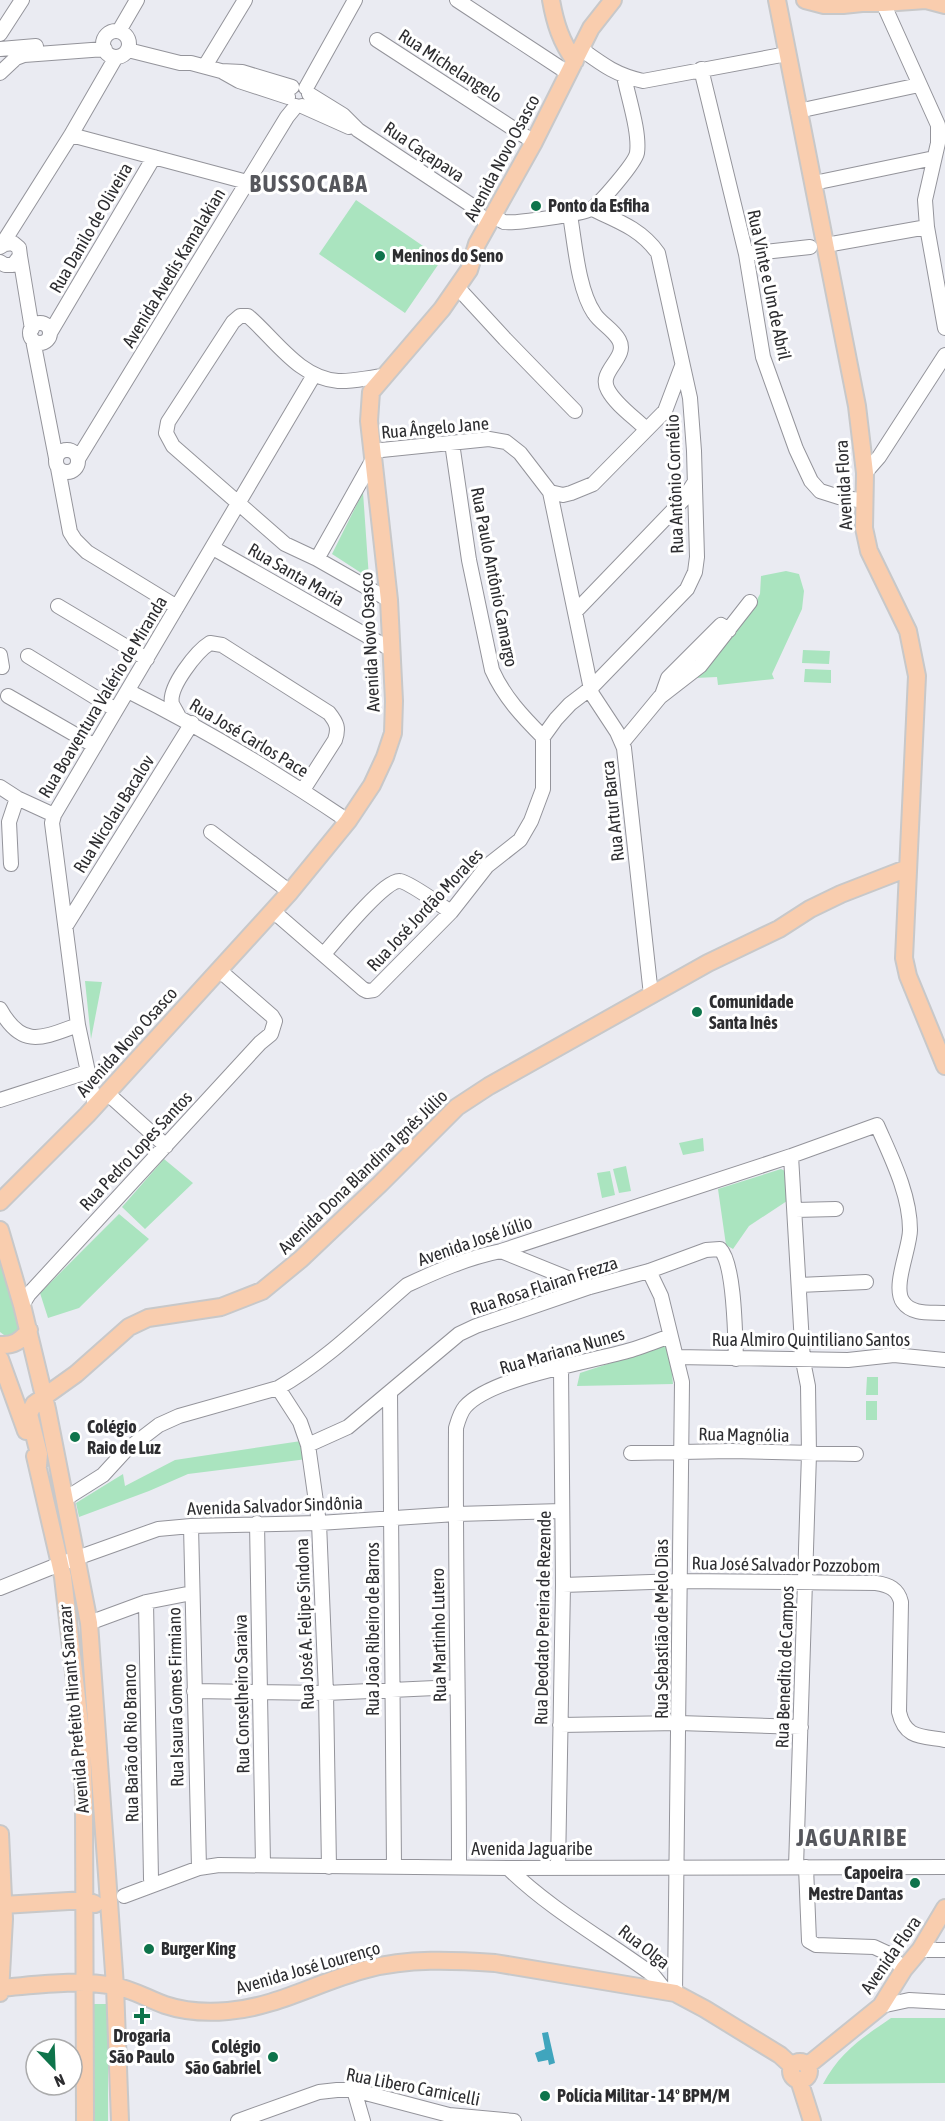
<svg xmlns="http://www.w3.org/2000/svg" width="945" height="2121" viewBox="0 0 945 2121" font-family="'Asap Condensed',sans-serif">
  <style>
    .green { fill: #aae4bf }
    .water { fill: #40a5bd }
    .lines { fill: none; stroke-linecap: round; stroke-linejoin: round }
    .minor-casing { stroke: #94949b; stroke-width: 16 }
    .major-casing { stroke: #c8c8c9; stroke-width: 20 }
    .minor { stroke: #fff; stroke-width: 14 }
    .major { stroke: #f9cdae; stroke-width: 16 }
    .poi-dot { fill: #0e744b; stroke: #fff; stroke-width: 2 }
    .labels { text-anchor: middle; stroke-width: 6; stroke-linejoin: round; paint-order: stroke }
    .street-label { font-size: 18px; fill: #2d2d30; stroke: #fff }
    .poi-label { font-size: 18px; font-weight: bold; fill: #2d2d30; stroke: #fff; text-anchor: start }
    .district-label { font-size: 24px; font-weight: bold; letter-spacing: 1.5px; fill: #56575d; stroke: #fff }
  </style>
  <rect width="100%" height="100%" fill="#eaebf2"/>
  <!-- green -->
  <path class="green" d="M356,200L442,259L405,313L319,254Z
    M363,492L369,578L332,554Z
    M786,571L799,574L804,591L802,609L772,674L774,679L718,685L717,677L695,678L714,659L753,607L760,594L761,576Z
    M803,650L830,651L829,664L802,663Z
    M805,669L831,670V683L804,682Z
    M85,981L102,982L91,1039Z
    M703,1138L704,1151L683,1155L679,1143Z
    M164,1159L193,1183L145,1229L122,1207Z
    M626,1166L631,1191L619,1193L613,1169Z
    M781,1169L785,1171L790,1199L749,1226L733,1249L726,1245L718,1189Z
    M610,1171L615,1195L602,1198L597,1173Z
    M119,1214L149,1239L79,1308L48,1318L40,1293Z
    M0,1250L20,1328L18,1335L8,1338L0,1332Z
    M669,1344L673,1384L577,1386L580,1373Z
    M867,1377H878V1395H866Z
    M866,1401H877V1420H866Z
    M301,1441L307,1459L188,1474L149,1491L79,1517L76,1503L123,1474L125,1486L175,1460Z
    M93,2004H108V2121H94Z
    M891,2018H945V2083L823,2084C840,2052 862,2038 891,2018Z"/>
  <!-- water -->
  <path class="water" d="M548,2032L555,2063L549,2065L548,2060L538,2062L535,2053L545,2049L542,2033Z"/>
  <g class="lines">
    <defs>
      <path id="minor" d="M457,0L568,73
        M883,3L938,125V143L925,200L927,227L945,328
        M119,31L137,0
        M103 44a13 13 0 1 1 26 0a13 13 0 1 1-26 0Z
        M0,34L22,0
        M377,40L534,142
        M0,49L36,46
        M581,49C603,65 616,75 643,81L787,54
        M128,50L180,63H191L221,71L242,72L292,87
        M205,66L245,0
        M701,69L746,254L763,357L796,449L811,481L820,491L839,497L865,501
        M223,72L239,81L288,97
        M0,73L16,58L24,55L105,49
        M306,88L355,0
        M309,94L343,115L358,130L471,205L488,225
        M302,106L349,127
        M798,111L919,85
        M71,135L247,182
        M814,183L934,158
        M493,215C496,217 501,221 504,222C515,224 581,214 591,209C600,204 635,163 637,153C640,132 628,97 624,76
        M570,215C575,244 578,289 594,313C600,323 613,329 619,340C629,358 597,371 608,390C616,405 634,417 646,429
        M826,245L927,227
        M1,246L71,135L116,57
        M0,247L5,244L13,243L19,248L20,256L13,265H5L0,262
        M746,254L810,247
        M20,256L32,329
        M458,288L505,339L575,411
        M30 333a10 10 0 1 1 20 0a10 10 0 1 1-20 0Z
        M50,333L154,157
        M33,340L56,458
        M385,376C369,377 353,382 338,381C299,378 275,339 248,316H240L233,322L168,422L166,433L173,446L285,544L317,559L389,600
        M452,443L469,560L492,670C504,697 523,717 543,737
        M56 461a11 11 0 1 1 22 0a11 11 0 1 1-22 0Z
        M372,451L489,439L506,442L520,453L550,492L592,694L617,732L624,748L651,995
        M78,459L287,117L296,106
        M58,468L70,532L75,540L87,552L177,607
        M865,473L879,457L945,355
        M550,492L563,495L571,493L593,484L665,411L682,366
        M213,548L392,650
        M317,559L372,461
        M58,606L147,659
        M576,611L683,500L694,483
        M0,655L2,667
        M28,656L116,710
        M128,691C204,729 277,773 348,821
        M662,695L668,678L721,625L729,630
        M8,696L95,746
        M179,717C177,713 174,708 172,704C168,687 197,651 210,643L222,645L329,713C337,723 339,728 335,740L303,790
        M543,737L556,719L570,704L591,688L687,589L695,572L697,557L694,451L690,398L658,253C641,229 618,221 592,209
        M622,743L660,697L700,666L750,602
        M0,787L17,798L54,815
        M211,832L290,892
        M11,864L9,822L17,798
        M273,911L363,989L367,991L374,990L451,912L487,866L520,840L531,821L543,789V737
        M67,924L192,723
        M324,954C335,941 386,878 400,881C411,883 440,905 451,912
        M0,1009C22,1049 42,1038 78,1025
        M107,1093L166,1146
        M0,1100L87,1072
        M95,1105L78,1025L52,823L54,815L314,375
        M791,1156L803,1361L808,1386L809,1454L796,1867
        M795,1210L836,1209
        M501,1251L590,1287
        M649,1271L661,1296L682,1382L675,1993
        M799,1285L866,1282
        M22,1305L29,1294L260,1043L271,1034L275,1021L272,1016L219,970
        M676,1357L848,1360L894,1355L945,1360
        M278,1388L300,1422L308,1445L319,1523L326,1693L329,1867
        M390,1392L394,1866
        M308,1445L348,1427L459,1334L476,1326L590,1287L649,1271L706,1250L720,1249C735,1264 735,1337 736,1359
        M631,1453L731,1451L856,1454
        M65,1499L103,1475L125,1451L159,1425L179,1416L278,1388C326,1361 365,1321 407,1285C437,1271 467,1258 501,1251L791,1156L877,1125C891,1157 910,1194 910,1230C910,1248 892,1287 903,1302C912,1315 930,1312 945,1313
        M257,1523L263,1865
        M191,1526L199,1868
        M563,1585L680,1581L876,1583C889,1585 898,1589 901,1602L899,1712C905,1739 922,1736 945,1740
        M0,1588L60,1564L158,1529L191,1526L319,1523L456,1514L562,1511
        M146,1602L151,1879L153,1883
        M89,1623L146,1602L192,1593
        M194,1691L326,1693L457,1687
        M560,1725L679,1723L801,1727
        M459,1867C459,1721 455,1575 456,1428C458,1421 460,1413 465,1407C491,1377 591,1362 631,1350C644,1346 657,1341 670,1336
        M806,1867L809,1941L816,1945L874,1947L887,1953L904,1969
        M508,1868C551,1910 604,1939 653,1975L665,1990
        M558,1868L563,1585L561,1368
        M124,1896L199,1868L219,1865L508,1868L945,1867
        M920,1950H945
        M881,2006L909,2000L945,2002
        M354,2090L363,2121
        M238,2121L319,2092L337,2090H354L449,2115L514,2121"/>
      <path id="major" d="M551,0C555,23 561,42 575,61
        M777,0L857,406L865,473L864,528L869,551L908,631L917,676L904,958L908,976L945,1066
        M805,0L824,5H843L862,3H883L926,0L945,5
        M0,1202L87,1115L290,892L348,821L372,785L385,757L393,733L394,701L389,600L369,421L371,392L442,309L469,270L477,244L534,142L591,28L613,0
        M0,1230L22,1305L47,1409L89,1623L115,1986L120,2121
        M0,1345C13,1346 21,1341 29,1330
        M0,1359L26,1431
        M35,1456L63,1577L82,1741L84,1799L85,2121
        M38,1466L39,1454L29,1414L34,1404L76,1374L129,1327L148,1318L221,1307L262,1291L301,1259L380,1184L457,1107L489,1086L708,963L779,929L810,909L841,894L908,868
        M0,1834L4,1919L0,1993
        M3,1905L85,1900L95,1904
        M0,1988C38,1985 76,1979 114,1986C132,1989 148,1999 165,2005C186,2012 206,2013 228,2011C277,2007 320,1981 367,1969C408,1958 453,1960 495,1963L675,1993L705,2009L780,2055L792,2066
        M791 2071a9 9 0 1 1 18 0a9 9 0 1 1-18 0Z
        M807,2066L881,2006L904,1969L920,1950L945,1908
        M799,2080L812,2121"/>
    </defs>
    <!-- minor casing -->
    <use href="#minor" class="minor-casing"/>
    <!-- major casing -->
    <use href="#major" class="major-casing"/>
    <!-- minor -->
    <use href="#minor" class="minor"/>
    <!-- major -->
    <use href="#major" class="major"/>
  </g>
  <!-- markers -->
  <g class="poi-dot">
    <circle cx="536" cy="206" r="6"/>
    <circle cx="380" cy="256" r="6"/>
    <circle cx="697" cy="1012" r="6"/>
    <circle cx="75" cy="1437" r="6"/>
    <circle cx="915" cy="1883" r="6"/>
    <circle cx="149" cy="1949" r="6"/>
    <path d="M139 2007h6v6h6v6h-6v6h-6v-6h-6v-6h6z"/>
    <circle cx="273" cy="2057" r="6"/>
    <circle cx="545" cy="2096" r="6"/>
  </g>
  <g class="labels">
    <!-- street labels -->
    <g class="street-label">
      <text transform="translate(450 66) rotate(33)" y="6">Rua Michelangelo</text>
      <text transform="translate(424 152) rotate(34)" y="6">Rua Caçapava</text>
      <text transform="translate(502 158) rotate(-62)" y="6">Avenida Novo Osasco</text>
      <text transform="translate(91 228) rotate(-60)" y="6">Rua Danilo de Oliveira</text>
      <text transform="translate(174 268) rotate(-59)" y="6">Avenida Avedis Kamalakian</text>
      <text transform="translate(769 285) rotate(78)" y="6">Rua Vinte e Um de Abril</text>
      <text transform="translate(435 428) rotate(-5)" y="6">Rua Ângelo Jane</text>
      <text transform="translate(675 484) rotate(-92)" y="6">Rua Antônio Cornélio</text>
      <text transform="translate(844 485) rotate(-93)" y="6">Avenida Flora</text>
      <text transform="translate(296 575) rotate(30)" y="6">Rua Santa Maria</text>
      <text transform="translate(494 577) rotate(79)" y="6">Rua Paulo Antônio Camargo</text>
      <text transform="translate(370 642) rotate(-93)" y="6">Avenida Novo Osasco</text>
      <text transform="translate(103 697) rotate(-59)" y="6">Rua Boaventura Valério de Miranda</text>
      <text transform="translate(249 738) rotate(31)" y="6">Rua José Carlos Pace</text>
      <text transform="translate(613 811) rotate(-96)" y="6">Rua Artur Barca</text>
      <text transform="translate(114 814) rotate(-58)" y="6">Rua Nicolau Bacalov</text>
      <text transform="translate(425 910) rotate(-47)" y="6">Rua José Jordão Morales</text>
      <text transform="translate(127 1042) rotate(-48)" y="6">Avenida Novo Osasco</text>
      <text transform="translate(136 1151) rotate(-47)" y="6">Rua Pedro Lopes Santos</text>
      <text transform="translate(363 1172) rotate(-44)" y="6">Avenida Dona Blandina Ignês Júlio</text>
      <text transform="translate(475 1241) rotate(-19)" y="6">Avenida José Júlio</text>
      <text transform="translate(544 1286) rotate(-18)" y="6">Rua Rosa Flairan Frezza</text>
      <text x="811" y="1346">Rua Almiro Quintiliano Santos</text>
      <text transform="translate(562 1351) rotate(-16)" y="6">Rua Mariana Nunes</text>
      <text transform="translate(744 1435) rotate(1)" y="6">Rua Magnólia</text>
      <text transform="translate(275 1506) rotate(-2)" y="6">Avenida Salvador Sindônia</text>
      <text transform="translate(786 1565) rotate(1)" y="6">Rua José Salvador Pozzobom</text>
      <text transform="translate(543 1618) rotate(-89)" y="6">Rua Deodato Pereira de Rezende</text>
      <text transform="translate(305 1624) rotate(-92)" y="6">Rua José A. Felipe Sindona</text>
      <text transform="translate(373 1629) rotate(-90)" y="6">Rua João Ribeiro de Barros</text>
      <text transform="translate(662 1629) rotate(-90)" y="6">Rua Sebastião de Melo Dias</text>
      <text transform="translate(439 1635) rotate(-91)" y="6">Rua Martinho Lutero</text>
      <text transform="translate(785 1667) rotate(-88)" y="6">Rua Benedito de Campos</text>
      <text transform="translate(242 1694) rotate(-91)" y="6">Rua Conselheiro Saraiva</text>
      <text transform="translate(176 1697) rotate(-91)" y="6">Rua Isaura Gomes Firmiano</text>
      <text transform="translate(74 1709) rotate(-95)" y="6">Avenida Prefeito Hirant Sanazar</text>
      <text transform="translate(131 1743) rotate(-91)" y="6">Rua Barão do Rio Branco</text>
      <text x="532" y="1855">Avenida Jaguaribe</text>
      <text transform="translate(644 1947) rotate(38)" y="6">Rua Olga</text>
      <text transform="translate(891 1955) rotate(-55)" y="6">Avenida Flora</text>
      <text transform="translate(308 1968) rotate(-16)" y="6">Avenida José Lourenço</text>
      <text transform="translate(413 2087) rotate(11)" y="6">Rua Libero Carnicelli</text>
    </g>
    <!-- poi labels -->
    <g class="poi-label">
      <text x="548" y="212">Ponto da Esfiha</text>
      <text x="392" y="262">Meninos do Seno</text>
      <text x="709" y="1008">Comunidade<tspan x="709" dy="21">Santa Inês</tspan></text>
      <text x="87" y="1433">Colégio<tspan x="87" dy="21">Raio de Luz</tspan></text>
      <text x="903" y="1879" text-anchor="end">Capoeira<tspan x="903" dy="21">Mestre Dantas</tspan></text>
      <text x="161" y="1955">Burger King</text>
      <text x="142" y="2042" text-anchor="middle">Drogaria<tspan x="142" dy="21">São Paulo</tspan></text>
      <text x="261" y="2053" text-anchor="end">Colégio<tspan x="261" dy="21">São Gabriel</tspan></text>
      <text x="557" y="2102">Polícia Militar - 14º BPM/M</text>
    </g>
    <!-- district labels -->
    <g class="district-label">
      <text x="309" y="192">BUSSOCABA</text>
      <text x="852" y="1846">JAGUARIBE</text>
    </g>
  </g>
  <!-- north arrow -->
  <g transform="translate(54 2067) rotate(157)"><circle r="28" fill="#ffffff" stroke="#ababac" stroke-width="1.5"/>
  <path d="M0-4.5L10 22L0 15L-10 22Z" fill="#0e744b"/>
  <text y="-9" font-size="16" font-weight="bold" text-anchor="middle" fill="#2d2d30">N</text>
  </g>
</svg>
